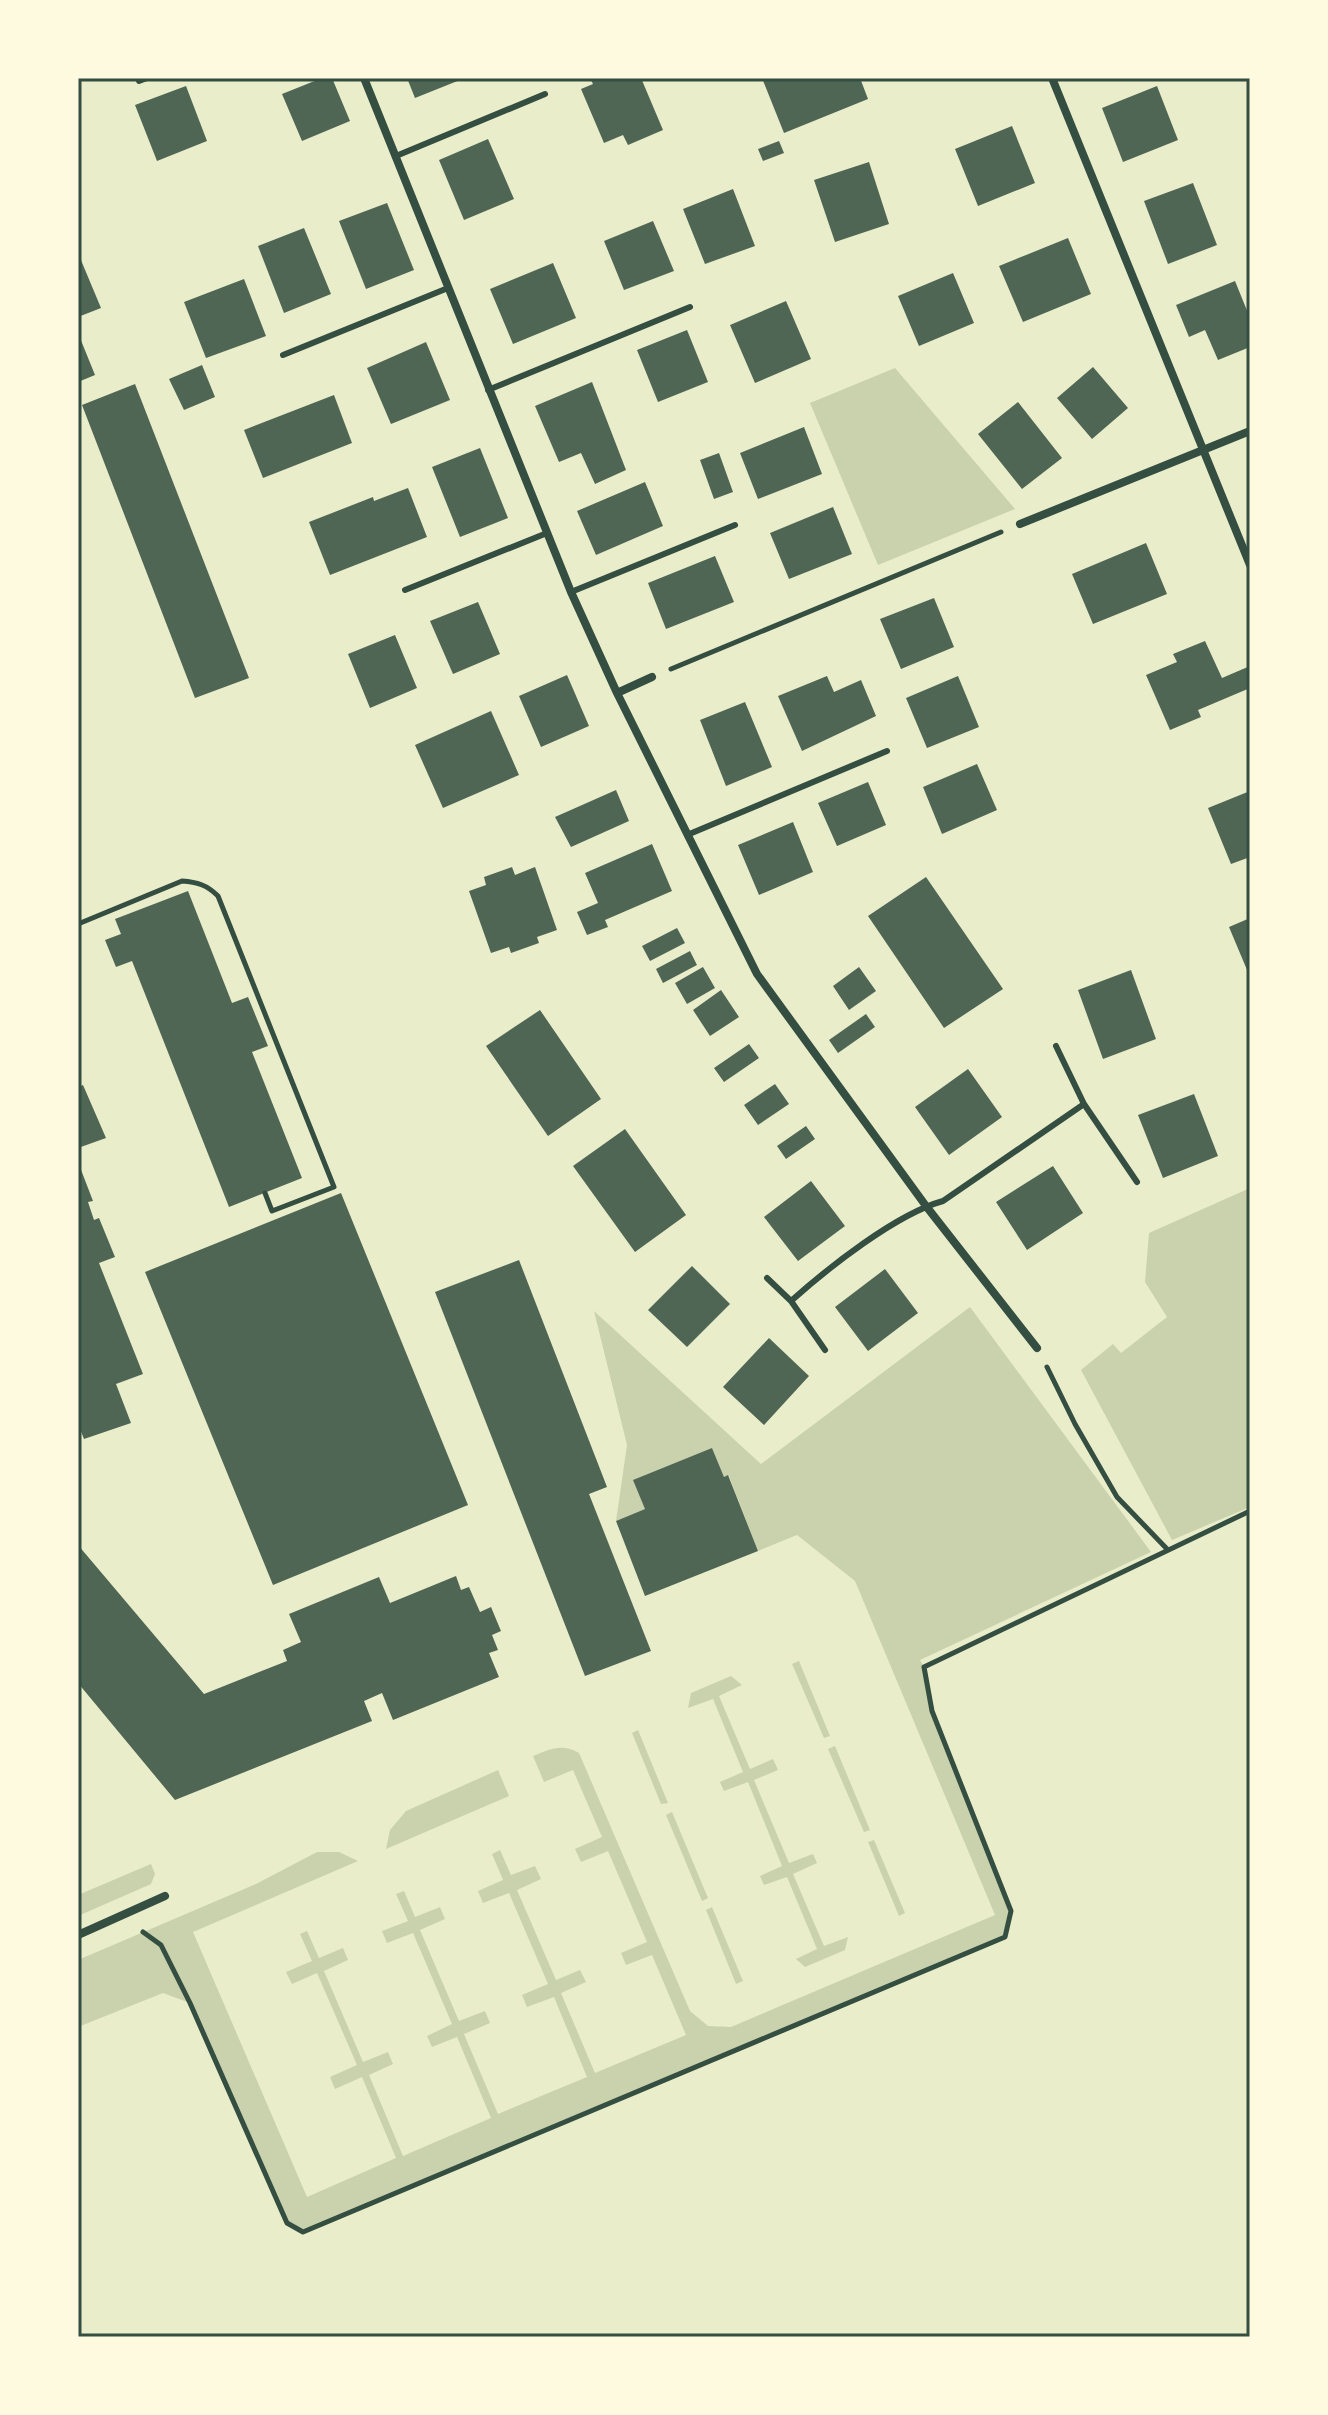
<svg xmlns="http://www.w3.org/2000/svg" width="1328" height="2415" viewBox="0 0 1328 2415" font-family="'PT Sans',sans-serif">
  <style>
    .green { fill: #cad2ad }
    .building { fill: #4f6655 }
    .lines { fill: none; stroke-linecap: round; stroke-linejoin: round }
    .path { stroke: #344e41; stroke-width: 5 }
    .service { stroke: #344e41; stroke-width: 6 }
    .minor { stroke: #344e41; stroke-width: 8 }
    .neatline { fill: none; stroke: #344e41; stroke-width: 3 }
  </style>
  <rect width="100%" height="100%" fill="#e9edc9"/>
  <!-- green -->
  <path class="green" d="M895,368L1015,509L878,565L810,403Z
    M1250,1188V1507L1172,1540L1081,1370L1113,1344L1121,1353L1167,1317L1145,1282L1149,1233Z
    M970,1307L1151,1552L920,1660L924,1667L932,1711L1011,1911L1005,1937L303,2232L287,2223L190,2003L163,1993L78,2027V1960L256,1884L317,1852H339L358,1861L193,1932L307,2197L396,2158L362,2077L335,2089L330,2077L357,2065L317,1973L292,1984L286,1972L312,1961L300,1934L307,1931L319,1958L343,1948L348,1960L324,1971L363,2062L388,2052L393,2064L369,2075L403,2156L491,2118L457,2037L432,2047L427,2036L452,2024L413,1933L387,1943L382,1931L408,1921L396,1894L404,1891L415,1917L440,1907L445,1919L420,1930L459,2021L485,2011L490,2023L464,2034L498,2114L587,2077L554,1997L527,2007L522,1995L548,1984L509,1893L483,1903L478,1891L503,1880L492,1854L500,1850L511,1875L535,1866L541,1879L517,1890L556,1980L580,1970L586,1982L561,1993L595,2073L686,2035L652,1955L626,1965L621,1953L647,1942L608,1851L581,1862L575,1849L602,1837L573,1770L544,1782L533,1756C550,1749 562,1743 579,1753L690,2011L708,2026L731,2027L995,1915L855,1581L797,1535L758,1551L729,1476L724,1477L712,1448L645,1509L616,1521L627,1445L594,1311L761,1464Z
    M799,1661L830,1736L824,1738L792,1664Z
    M731,1676L742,1685L719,1696L750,1769L773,1759L778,1770L754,1780L789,1863L813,1854L817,1863L793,1874L824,1946L848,1937L845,1950L805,1967L796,1959L817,1949L787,1877L764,1885L760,1876L782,1866L748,1782L724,1791L720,1782L743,1772L713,1699L688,1708L691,1693Z
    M638,1730L668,1803L661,1804L632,1733Z
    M835,1746L870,1830L864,1832L828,1749Z
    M498,1770L509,1796L386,1849L390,1830L406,1811Z
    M672,1812L708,1898L702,1901L666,1815Z
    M874,1840L905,1913L899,1916L868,1842Z
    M151,1864L155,1874L151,1884L78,1916V1895Z
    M712,1907L743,1981L736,1984L706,1910Z"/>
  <!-- building -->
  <path class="building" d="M322,78H332L350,121L302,141L282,94Z
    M407,78H465L415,98Z
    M590,78H641L663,130L628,145L623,135L604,143L581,89L593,84Z
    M762,78H860L868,99L784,133Z
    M186,86L207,141L157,161L135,105Z
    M1157,86L1178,140L1123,162L1102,108Z
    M1012,126L1035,183L978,206L955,149Z
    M488,139L514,199L464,220L439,160Z
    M779,141L784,153L763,161L758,149Z
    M869,162L889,224L835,242L814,180Z
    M1193,183L1217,245L1168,264L1144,201Z
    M733,189L755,246L705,264L683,209Z
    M387,203L414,270L366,289L339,221Z
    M653,221L674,271L624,290L604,241Z
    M304,228L331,294L284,313L258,246Z
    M1068,238L1091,294L1023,322L999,266Z
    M78,253L101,308L78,317Z
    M553,263L576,318L513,344L490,289Z
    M953,273L974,323L919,346L898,296Z
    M244,279L266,336L206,358L184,302Z
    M1235,281L1248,313L1250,312V347L1218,360L1205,330L1189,337L1176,305Z
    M786,301L811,359L755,383L730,325Z
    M687,330L708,382L658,402L637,350Z
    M78,333L95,375L78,382Z
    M426,342L450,400L391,424L367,368Z
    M202,365L215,397L184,410L169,379Z
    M1093,367L1128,408L1092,439L1057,398Z
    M592,382L626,470L595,484L581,453L559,462L535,406Z
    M135,384L249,678L195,698L82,405Z
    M334,395L352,443L263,478L244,430Z
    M1018,402L1062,458L1022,489L978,434Z
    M804,427L822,474L758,499L740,453Z
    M480,448L508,518L460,537L432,467Z
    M719,453L733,492L714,499L700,460Z
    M645,482L663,526L596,555L577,511Z
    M408,488L427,537L330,575L309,522L373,497L374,501Z
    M833,507L852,554L789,579L770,533Z
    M1146,543L1167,594L1093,624L1072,574Z
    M715,556L734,602L666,629L648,583Z
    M934,598L954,647L901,669L880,619Z
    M478,602L500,654L453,674L430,621Z
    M395,635L417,688L370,708L348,654Z
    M1205,641L1222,678L1250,666V688L1198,710L1201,717L1170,730L1146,675L1177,662L1173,654Z
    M567,675L589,726L541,747L519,696Z
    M827,676L834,692L861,680L876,716L802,751L778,696Z
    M958,676L979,727L927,748L906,698Z
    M745,702L772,767L726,786L700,720Z
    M491,711L519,775L443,808L415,745Z
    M977,764L997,810L942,834L923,787Z
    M868,782L886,825L837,846L818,803Z
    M616,790L629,821L571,847L555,817Z
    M1250,791V857L1231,864L1208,808Z
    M793,822L813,872L759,895L738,845Z
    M652,844L672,891L605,920L608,927L587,935L577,912L598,903L585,873Z
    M512,867L515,875L535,867L557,930L537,937L539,943L511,953L509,947L491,953L469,891L486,885L484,877Z
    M926,877L1003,989L944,1028L868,916Z
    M188,891L232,1003L248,997L268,1046L252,1052L302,1178L229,1207L132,961L116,967L105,940L121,934L115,919Z
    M1250,918V977L1229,927Z
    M677,928L685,943L650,961L642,946Z
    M690,951L697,965L663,983L656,969Z
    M703,967L715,988L687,1004L675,983Z
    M859,967L876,991L849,1010L833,986Z
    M1131,970L1156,1039L1103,1059L1078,990Z
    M721,990L739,1017L710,1036L693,1010Z
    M540,1010L601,1099L548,1136L486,1046Z
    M866,1014L875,1027L838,1053L829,1040Z
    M749,1044L759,1058L724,1082L714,1068Z
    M968,1069L1002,1117L949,1155L915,1107Z
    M775,1084L789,1104L758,1125L744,1105Z
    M83,1085L106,1138L78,1148V1087Z
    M1194,1094L1218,1156L1163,1178L1138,1115Z
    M806,1126L815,1139L786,1159L777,1146Z
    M625,1129L686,1215L635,1252L573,1166Z
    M78,1162L93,1201L88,1202L94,1220L99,1218L115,1257L99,1263L143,1374L116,1384L131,1423L84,1439L78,1424Z
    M1053,1166L1083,1213L1027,1250L996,1202Z
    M811,1181L845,1226L798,1261L764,1217Z
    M341,1193L468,1505L273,1585L145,1272Z
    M519,1260L607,1487L589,1494L651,1651L585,1676L435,1292Z
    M692,1266L730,1304L687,1347L648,1310Z
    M885,1269L918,1313L868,1351L835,1307Z
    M769,1338L809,1376L764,1425L723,1387Z
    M712,1448L724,1477L728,1475L758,1551L645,1596L616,1521L645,1509L633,1480Z
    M78,1545L204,1694L287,1661L283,1650L301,1642L289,1614L379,1577L390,1603L456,1576L461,1590L469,1587L480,1612L491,1607L501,1631L492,1635L498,1650L489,1653L499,1677L393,1720L382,1693L364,1701L372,1721L175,1800L78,1683Z"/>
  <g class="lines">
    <!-- path -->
    <path class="path" d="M671,669L1001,532
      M78,924L182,881C197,882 207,885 218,896L334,1187L272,1211L265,1193
      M1047,1367L1075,1424L1117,1497L1168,1550
      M143,1932L161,1945L190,2003L287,2223L303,2232L1005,1937L1011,1911L932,1711L924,1667L1250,1511"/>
    <!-- service -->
    <path class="service" d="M139,81L147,78
      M396,156L545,94
      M283,355L448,288
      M488,390L690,307
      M405,590L547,533
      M571,592L735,525
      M687,835L887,751
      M1056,1046L1084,1104L1137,1182
      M767,1278L791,1301L825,1350
      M791,1301C828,1268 896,1214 943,1201L1084,1104"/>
    <!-- minor -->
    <path class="minor" d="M364,78L571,592L617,693L757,974L926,1206L1037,1348
      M1052,78L1250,565
      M1020,524L1250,431
      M617,693L652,677
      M78,1935L165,1896"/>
  </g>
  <!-- border -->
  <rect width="1328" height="2415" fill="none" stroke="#fefae0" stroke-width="160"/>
  <rect x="80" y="80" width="1168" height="2255" class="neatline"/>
</svg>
